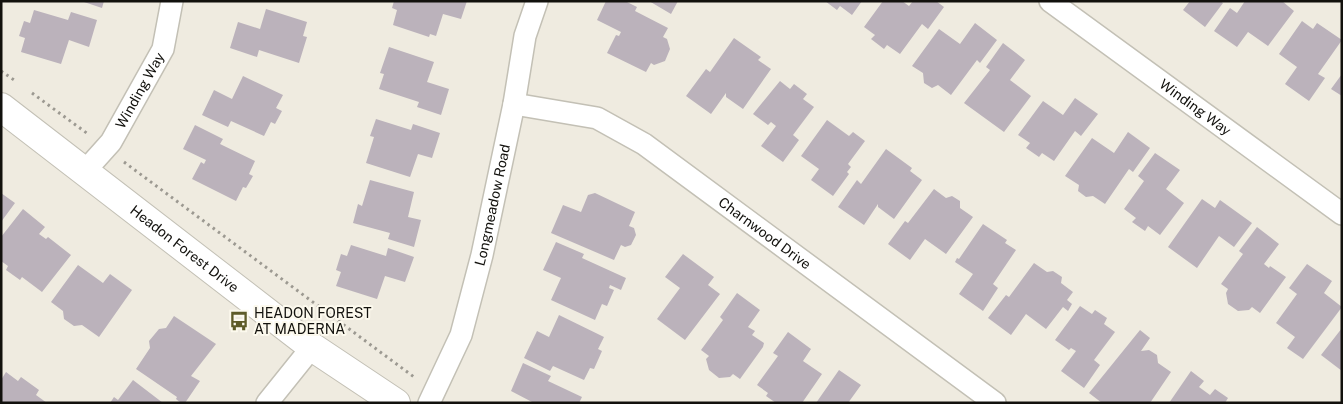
<svg xmlns="http://www.w3.org/2000/svg" width="1343" height="404" viewBox="0 0 1343 404" font-family="'Public Sans',sans-serif">
  <style>
    .building { fill: #bbb2bb }
    .lines { fill: none; stroke-linecap: round; stroke-linejoin: round }
    .minor-casing { stroke: #c3c0b5; stroke-width: 24 }
    .tertiary-casing { stroke: #c3c0b5; stroke-width: 30 }
    .path { stroke: #9c9991; stroke-width: 3; stroke-dasharray: 2.5 4; stroke-linecap: butt }
    .minor { stroke: #fff; stroke-width: 21 }
    .tertiary { stroke: #fff; stroke-width: 28 }
    .labels { text-anchor: middle; stroke-width: 4; stroke-linejoin: round; paint-order: stroke }
    .street-label { font-size: 14px; fill: #12110d; stroke: #fcf9ed }
    .poi-label { font-size: 14px; fill: #12110d; stroke: #fcf9ed; text-anchor: start }
  </style>
  <rect width="100%" height="100%" fill="#efebe0"/>
  <!-- building -->
  <path class="building" d="M81,1H104L102,8Z
    M394,1H467L461,19L443,14L436,36L430,34L429,37L393,25L397,10L392,8Z
    M606,1H625L637,7L635,11L668,28L663,37L667,39L670,49L665,61L654,65L651,63L646,72L607,53L616,35L619,36L621,32L597,20Z
    M649,1H678L671,14Z
    M825,1H862L852,15L840,6L837,10Z
    M883,1H902L909,6L913,1H936L944,7L928,29L922,24L900,54L887,45L884,49L871,39L875,35L864,27Z
    M1190,1H1220L1223,3L1205,27L1183,10Z
    M1245,1H1282L1294,11L1268,46L1248,32L1237,47L1214,31L1230,8L1237,13Z
    M266,9L307,22L303,36L307,37L299,63L259,50L257,57L230,48L238,22L260,29Z
    M34,10L68,20L71,12L97,20L89,47L69,40L61,64L21,52L25,38L19,36L24,21L30,23Z
    M1302,21L1313,29L1317,23L1342,40L1318,74L1325,78L1309,101L1285,84L1297,67L1279,54Z
    M975,23L997,40L980,63L977,60L951,95L938,85L932,88L924,83L923,73L912,66L939,29L960,44Z
    M734,38L761,57L758,60L771,69L743,109L726,97V93L711,114L686,96L706,69L710,72Z
    M1003,43L1025,60L1010,80L1031,96L1004,132L964,103L990,70L986,67Z
    M389,47L434,62L427,82L449,89L441,115L417,107L419,102L379,89L384,74L380,73Z
    M1342,74V96L1331,89Z
    M243,76L283,95L276,108L282,111L275,124L271,122L264,136L231,121L228,127L202,115L214,90L232,99Z
    M780,81L790,89L794,84L807,94L803,99L814,107L793,135L799,140L783,162L761,146L776,126L771,122L768,125L753,114Z
    M1075,98L1098,114L1081,136L1075,131L1054,161L1042,153L1039,157L1026,148L1030,143L1018,135L1043,101L1063,115Z
    M376,119L411,130L413,124L440,133L432,158L418,154L410,177L366,163L374,137L370,136Z
    M827,120L849,136L853,132L865,141L848,164L851,167L847,172L849,174L833,196L811,180L819,169L801,156Z
    M195,125L223,139L220,144L255,161L249,174L253,176L246,188L243,187L236,201L192,179L201,162L204,164L206,160L183,149Z
    M1128,132L1150,148L1133,172L1129,169L1105,204L1093,196L1086,197L1078,191L1079,185L1065,176L1092,138L1114,153Z
    M886,149L912,168L910,171L922,180L894,219L878,207V204L864,225L838,207L857,180L861,184Z
    M1155,153L1180,170L1166,189L1184,203L1160,235L1148,226L1145,231L1132,222L1136,218L1124,209L1144,181L1138,176Z
    M370,180L414,192L408,217L421,220L414,247L388,239L390,233L353,223L358,204L362,206Z
    M934,189L946,198L952,196L960,201V208L973,217L946,254L925,239L910,260L888,244L905,221L908,223Z
    M1,193L15,203L1,222Z
    M595,193L635,212L629,226L634,228L636,235L631,245L625,247L621,245L614,260L551,233L563,205L581,212L588,195Z
    M1202,199L1215,208L1220,200L1252,223L1234,247L1219,236L1197,268L1168,247Z
    M23,209L45,227L39,234L46,239L48,237L71,255L42,292L22,277L20,280L6,270L8,266L1,261V237Z
    M983,224L1007,240L1005,243L1016,250L993,284L998,288L983,311L959,294L973,274L955,262L957,258L959,259Z
    M1257,227L1279,244L1264,264L1269,268L1270,266L1286,277L1260,313L1252,307L1249,310L1238,311L1228,304L1226,293L1228,289L1221,284L1243,254L1239,251Z
    M556,242L584,254L582,258L626,278L621,290L610,285L609,288L614,290L607,306L602,304L595,320L551,300L561,278L543,270Z
    M351,245L386,256L388,248L414,257L405,282L385,276L377,299L336,286L341,272L336,270L341,254L347,256Z
    M683,254L714,277L708,285L720,294L685,340L657,319L680,288L665,277Z
    M1034,263L1047,272L1053,271L1062,277L1061,283L1073,292L1067,300L1072,304L1068,311L1063,307L1046,329L1026,314L1011,335L988,318L1006,295L1009,297Z
    M1307,264L1332,281L1324,293L1342,307L1303,359L1287,348L1295,337L1276,323L1297,294L1289,288Z
    M78,265L103,283L110,274L132,290L99,337L82,325L74,326L64,319L63,311L51,302Z
    M737,293L760,310L748,327L755,331L752,335L764,343L763,347L740,379L733,374L730,377L719,378L709,370L706,359L709,356L701,350L723,320L720,317Z
    M1080,306L1092,314L1095,310L1107,318L1104,324L1115,332L1094,360L1100,365L1084,388L1061,371L1076,351L1071,348L1069,350L1055,340Z
    M559,315L604,337L598,349L602,351L594,369L590,368L584,380L553,366L550,371L524,358L537,331L549,337Z
    M174,316L216,344L191,376L200,381L185,403H181L176,399L177,397L136,369L150,348L149,341L159,329L166,328Z
    M1342,328V371L1321,355Z
    M1140,330L1150,338L1141,351L1149,350L1157,355L1158,363L1171,372L1150,403H1102L1089,393Z
    M788,332L811,349L803,361L822,374L802,403H776L766,396L768,393L757,385L778,356L773,353Z
    M523,363L551,376L548,381L582,397L579,403H534L511,391Z
    M839,370L861,385L848,403H816Z
    M1191,371L1204,381L1199,387L1210,395L1215,389L1228,398L1225,403H1169Z
    M6,372L18,381L21,377L39,390L36,395L47,403H1V380Z
    M133,380L163,403H110L114,397L118,400Z"/>
  <g class="lines">
    <defs>
      <g id="minor">
        <path id="s1" d="M1050,1L1342,214"/>
        <path id="s2" d="M514,104L597,118L644,144L995,403"/>
        <path id="s3" d="M85,171L111,142L163,49L172,1"/>
        <path d="M267,403L312,347"/>
        <path id="s4" d="M429,403L461,335L482,255L514,104L525,36L537,1"/>
      </g>
      <g id="tertiary">
        <path id="s5" d="M1,107L312,347L396,403"/>
      </g>
    </defs>
    <!-- minor casing -->
    <use href="#minor" class="minor-casing"/>
    <!-- tertiary casing -->
    <use href="#tertiary" class="tertiary-casing"/>
    <!-- path -->
    <path class="path" d="M1,71L17,82
      M32,93L88,134
      M124,162L414,377"/>
    <!-- minor -->
    <use href="#minor" class="minor"/>
    <!-- tertiary -->
    <use href="#tertiary" class="tertiary"/>
  </g>
  <!-- icons -->
  <defs>
    <symbol id="bus-bare" viewBox="-9 -9 18 18"><path d="M-5-6H5V4H4V6H2V4H-2V6H-4V4H-5ZM-3.5-4V0h7V-4ZM-3.5 1.2v1.5H-2V1.2ZM2 1.2v1.5H3.5V1.2Z" fill="#5e5b28" stroke="#fcf9ed" stroke-width="2.5" paint-order="stroke"/></symbol>
  </defs>
  <g fill-rule="evenodd">
    <use href="#bus-bare" x="225" y="307" width="28" height="28"/>
  </g>
  <g class="labels">
    <!-- street labels -->
    <g class="street-label">
      <text dy="5" stroke="none"><textPath href="#s3" startOffset="98">Winding Way</textPath></text>
      <text dy="5" stroke="none"><textPath href="#s1" startOffset="180">Winding Way</textPath></text>
      <text dy="5" stroke="none"><textPath href="#s4" startOffset="209">Longmeadow Road</textPath></text>
      <text dy="5" stroke="none"><textPath href="#s2" startOffset="288">Charnwood Drive</textPath></text>
      <text dy="5" stroke="none"><textPath href="#s5" startOffset="232">Headon Forest Drive</textPath></text>
    </g>
    <!-- poi labels -->
    <g class="poi-label">
      <text x="254" y="318">HEADON FOREST<tspan x="254" dy="16">AT MADERNA</tspan></text>
    </g>
  </g>
  <!-- border -->
  <rect width="1343" height="404" fill="none" stroke="#12110d" stroke-width="5"/>
</svg>
